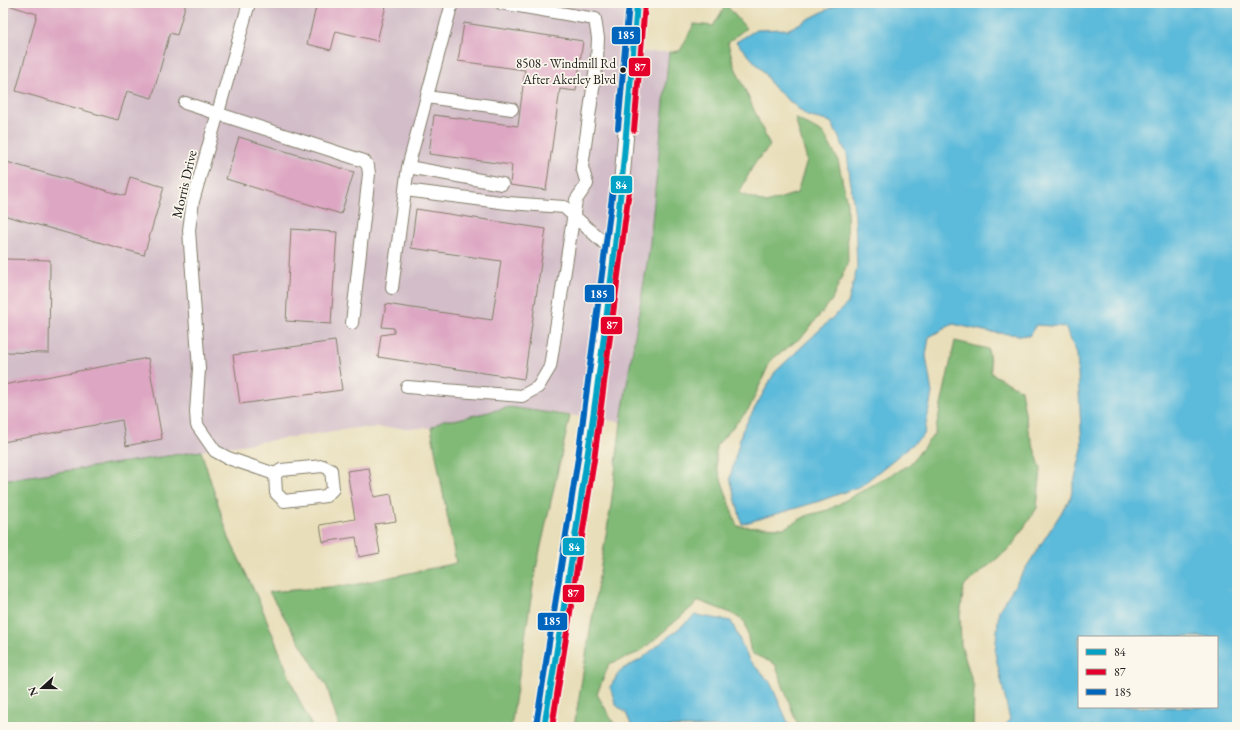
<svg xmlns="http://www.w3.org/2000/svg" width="1240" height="730" viewBox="0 0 1240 730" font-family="'EB Garamond',serif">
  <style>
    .industrial { fill: #d2bdc8 }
    .forest { fill: #81b977; stroke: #4e6a4a }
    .water { fill: #5cbada; stroke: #3c6b7b; fill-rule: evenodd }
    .building { fill: #dda6c2 }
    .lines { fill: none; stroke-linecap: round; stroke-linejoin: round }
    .minor-casing { stroke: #827d6a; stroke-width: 14 }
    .major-casing { stroke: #827d6a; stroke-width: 17 }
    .minor { stroke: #fff; stroke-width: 12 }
    .major { stroke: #fff; stroke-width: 15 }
    .bus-1-casing { stroke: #fbf7ec; stroke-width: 9 }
    .bus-2-casing { stroke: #fbf7ec; stroke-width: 9 }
    .bus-3-casing { stroke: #fbf7ec; stroke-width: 9 }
    .bus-1 { stroke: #01a2c5; stroke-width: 6 }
    .bus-2 { stroke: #e4002b; stroke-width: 6 }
    .bus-3 { stroke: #0065bd; stroke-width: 6 }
    .bus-dot { fill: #1c1c1c; stroke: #fbf7ec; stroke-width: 1.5 }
    .labels { text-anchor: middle; stroke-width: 3.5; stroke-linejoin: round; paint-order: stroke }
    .bus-label { font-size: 13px; fill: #1c1c1c; stroke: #fbf7ec; text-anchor: end }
    .street-label { font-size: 14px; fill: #1c1c1c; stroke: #fbf7ec }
    .line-badge { stroke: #fbf7ec; stroke-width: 1.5 }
    .badge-label { font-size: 11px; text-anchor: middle; font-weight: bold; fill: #fff }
  </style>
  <rect width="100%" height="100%" fill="#fbf7ec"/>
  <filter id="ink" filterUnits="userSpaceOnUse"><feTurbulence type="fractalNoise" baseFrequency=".025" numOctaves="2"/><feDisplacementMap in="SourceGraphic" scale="8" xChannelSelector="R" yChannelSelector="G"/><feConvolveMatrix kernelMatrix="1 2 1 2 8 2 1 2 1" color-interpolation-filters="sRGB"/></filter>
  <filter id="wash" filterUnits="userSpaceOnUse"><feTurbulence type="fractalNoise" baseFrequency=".012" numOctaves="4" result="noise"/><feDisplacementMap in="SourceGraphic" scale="16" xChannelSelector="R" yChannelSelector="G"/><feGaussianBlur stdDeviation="0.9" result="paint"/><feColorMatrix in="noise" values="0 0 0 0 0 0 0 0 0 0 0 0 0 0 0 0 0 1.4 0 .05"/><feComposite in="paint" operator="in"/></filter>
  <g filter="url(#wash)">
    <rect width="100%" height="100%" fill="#e8deb9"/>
    <!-- industrial -->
    <path class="industrial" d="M3,3H636L634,52H669L649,252L621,422L510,407L454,420H443L431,428H355L3,480Z"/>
    <!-- forest -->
    <path class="forest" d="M726,5L746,28L728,43L734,65L770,146L754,164L739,193L766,203L797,193L807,160L795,118L824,134L838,160L847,203L848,262L832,300L803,336L771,360L749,409L716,446V464L737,526L784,528L808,515L828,510L910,464L935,433L955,341L988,349L992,374L1021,390L1028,430L1041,469L1037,508L1011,547L964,586L960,616L961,645L974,687L973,727H802L796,721L775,664L751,653L745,622L731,613L699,601L640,652L609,664L597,694L616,727H574L611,505L622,414L649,252L669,52L680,51L694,24L713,26Z
      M510,407L570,416L535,573L511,727H339L327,687L269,592L353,585L456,563L431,428L443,420H454Z
      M201,451L229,538L260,603L296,693L312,727H3V480Z"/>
    <!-- water -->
    <path class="water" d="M840,3H1237V727H1003L1010,720L995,653L999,610L1070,499L1082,449L1077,354L1065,327L1036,325L1029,336L989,332L953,324L929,337L926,356L932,393L924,435L861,486L817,502L742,524L730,478L742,431L775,372L848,303L857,268L855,217L847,154L831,122L807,116L773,87L763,71L736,42L756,30L789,29ZM1079,637H1217V707H1079Z
      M695,615L731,621L749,660L770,682L790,727H632L626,713L616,705L610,687L621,670L640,660Z"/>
    <g id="blocks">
      <!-- building -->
      <path class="building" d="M8,3H186L177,35L170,33L152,98L127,91L118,120L16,91L37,14L8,5Z
        M317,3H375L386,6L377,41L336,31L331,50L307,44Z
        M464,23L583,41L576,91L560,89L546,190L510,185L512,165L429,154L434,115L518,126L525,70L458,61Z
        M239,137L354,172L341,214L226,179Z
        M3,161L125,196L130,177L164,187L144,255L3,215Z
        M416,209L546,229L524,379L378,357L381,335L394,333V328L382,327L386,304L492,320L501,261L411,248Z
        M291,229L337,232L331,324L286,321Z
        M3,259L50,260L49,353L3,352Z
        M335,341L342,390L240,404L233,355Z
        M148,358L162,439L126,446L122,420L3,442V385Z
        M369,468L374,497L391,494L396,521L375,524L380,553L359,557L356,537L323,542L320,525L355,519L347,471Z"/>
    </g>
  </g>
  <g filter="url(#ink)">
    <use href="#blocks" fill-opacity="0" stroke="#827d6a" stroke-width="1"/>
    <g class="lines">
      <defs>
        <path id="minor" d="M249,3L193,201L189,230L199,369L196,412L197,425L215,451L228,458L275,474L281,470L323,466L331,470L333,489L326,496L284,501L276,493L275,474
          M427,97L512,109
          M185,103L364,161L368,166L369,174L352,323
          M408,167L502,184
          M405,190L508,203L564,207L613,251
          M392,288L408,167L452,3
          M407,387L522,396L538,387L550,367L576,200L587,184L582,167L597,60L598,38L595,19L501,3"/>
        <path id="major" d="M544,727L561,627L598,375L621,190L637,3"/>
      </defs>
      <!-- minor casing -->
      <use href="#minor" class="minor-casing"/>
      <!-- major casing -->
      <use href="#major" class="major-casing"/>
      <!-- minor -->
      <use href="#minor" class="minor"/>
      <!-- major -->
      <use href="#major" class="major"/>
      <defs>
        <path id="bus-1" d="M544,727C574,549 603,369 621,189C627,127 632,65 637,3"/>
        <path id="bus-2" d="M634,130L645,4
          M552,727L594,460L629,191"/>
        <path id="bus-3" d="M618,128L629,3
          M536,726L578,458L613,189"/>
      </defs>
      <!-- bus-1 casing -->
      <use href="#bus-1" class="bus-1-casing"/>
      <!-- bus-2 casing -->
      <use href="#bus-2" class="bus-2-casing"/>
      <!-- bus-3 casing -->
      <use href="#bus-3" class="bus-3-casing"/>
      <!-- bus-1 -->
      <use href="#bus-1" class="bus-1"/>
      <!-- bus-2 -->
      <use href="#bus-2" class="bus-2"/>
      <!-- bus-3 -->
      <use href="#bus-3" class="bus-3"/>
    </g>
  </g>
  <!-- markers -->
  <circle class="bus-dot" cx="623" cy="70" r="3.5"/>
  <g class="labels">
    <!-- bus labels -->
    <g class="bus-label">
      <text x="616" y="68">8508 - Windmill Rd<tspan x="616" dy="16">After Akerley Blvd</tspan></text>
    </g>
    <!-- street labels -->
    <g class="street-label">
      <text transform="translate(184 184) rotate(-77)" y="5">Morris Drive</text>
    </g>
  </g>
  <g class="line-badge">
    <rect x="611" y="26" width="30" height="19" rx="4" fill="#0065bd"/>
    <rect x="628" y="57" width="23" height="20" rx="4" fill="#e4002b"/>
    <rect x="610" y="175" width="23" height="19" rx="4" fill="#01a2c5"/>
    <rect x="584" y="284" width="31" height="19" rx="4" fill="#0065bd"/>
    <rect x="600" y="316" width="23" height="19" rx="4" fill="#e4002b"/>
    <rect x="562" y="537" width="23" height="19" rx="4" fill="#01a2c5"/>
    <rect x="562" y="584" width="23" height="19" rx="4" fill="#e4002b"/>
    <rect x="537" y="612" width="31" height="19" rx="4" fill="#0065bd"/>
  </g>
  <g class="badge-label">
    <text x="626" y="39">185</text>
    <text x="640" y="71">87</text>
    <text x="621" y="189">84</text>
    <text x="599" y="298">185</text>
    <text x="612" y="329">87</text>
    <text x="574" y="551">84</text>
    <text x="573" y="597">87</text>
    <text x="552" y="625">185</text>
  </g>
  <!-- margin -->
  <rect width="1240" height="730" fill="none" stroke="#fbf7ec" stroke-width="16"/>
  <!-- legend -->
  <rect x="1078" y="636" width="140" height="72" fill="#fbf7ec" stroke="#a29f99"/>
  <rect x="1086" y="649" width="20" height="6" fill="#01a2c5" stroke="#a29f99"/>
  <text x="1114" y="656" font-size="12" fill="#1c1c1c">84</text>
  <rect x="1086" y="669" width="20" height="6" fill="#e4002b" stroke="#a29f99"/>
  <text x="1114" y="676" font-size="12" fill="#1c1c1c">87</text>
  <rect x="1086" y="689" width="20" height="6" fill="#0065bd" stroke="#a29f99"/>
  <text x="1114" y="696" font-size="12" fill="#1c1c1c">185</text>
  <!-- north arrow -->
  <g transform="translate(42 688) rotate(249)" stroke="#fbf7ec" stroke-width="3" paint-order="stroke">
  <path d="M0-3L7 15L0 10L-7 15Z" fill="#1c1c1c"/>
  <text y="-6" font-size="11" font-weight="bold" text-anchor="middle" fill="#1c1c1c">N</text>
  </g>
</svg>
